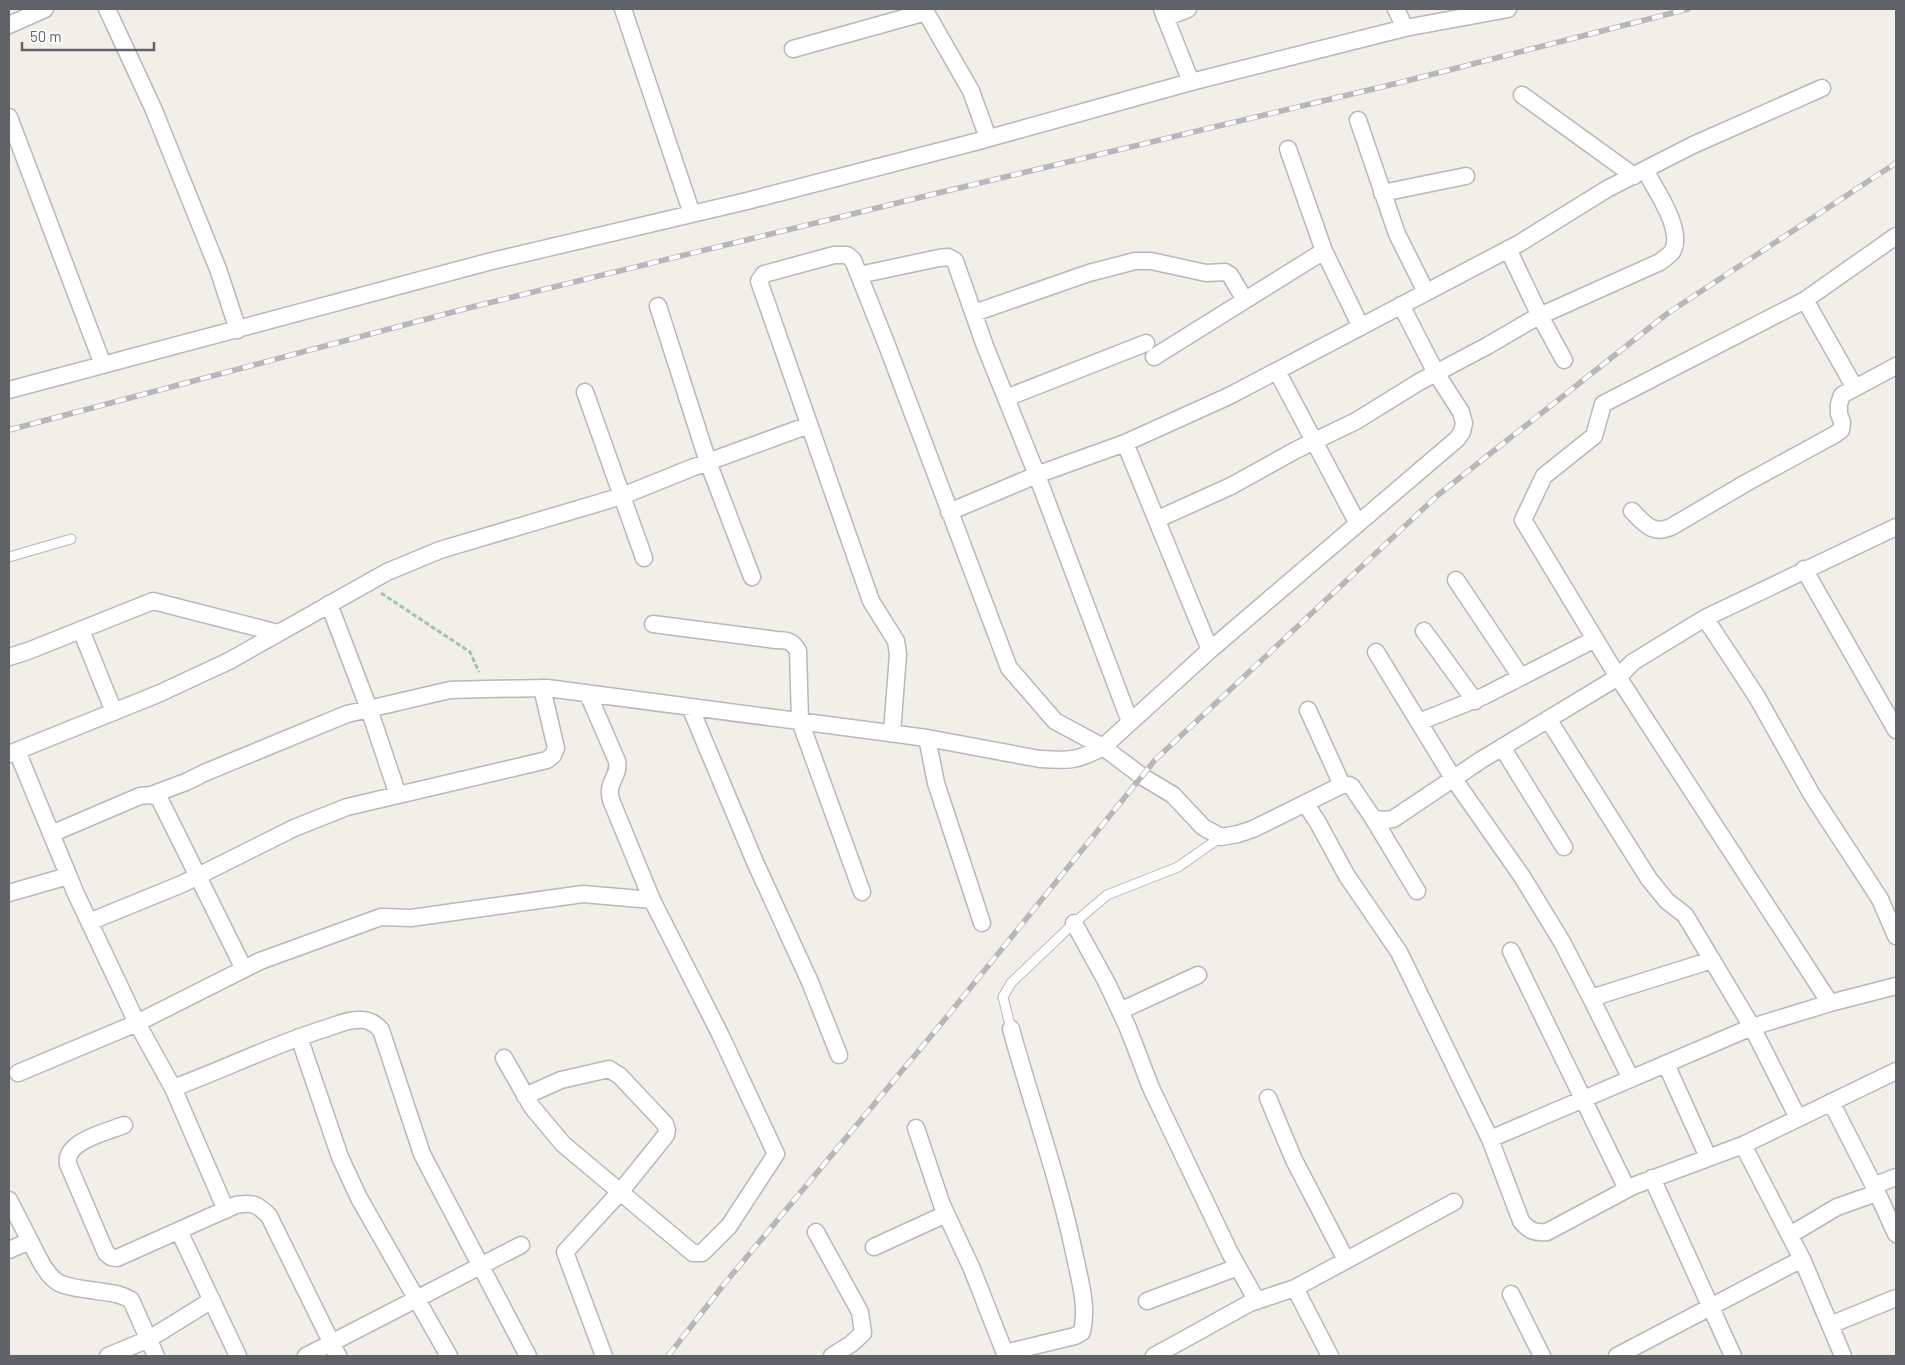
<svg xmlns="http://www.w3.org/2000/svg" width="1905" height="1365" viewBox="0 0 1905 1365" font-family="Barlow,sans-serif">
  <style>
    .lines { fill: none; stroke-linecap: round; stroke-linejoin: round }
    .service-casing { stroke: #b5b8bc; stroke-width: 11 }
    .minor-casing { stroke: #b5b8bc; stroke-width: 19 }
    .path { stroke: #9cc7a9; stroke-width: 3; stroke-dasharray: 5 2.5; stroke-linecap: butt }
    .service { stroke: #fff; stroke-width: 9 }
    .minor { stroke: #fff; stroke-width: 16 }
    .rail-casing { stroke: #b6b7b8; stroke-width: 5.5 }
    .rail { stroke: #fff; stroke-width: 4; stroke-dasharray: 11; stroke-linecap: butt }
  </style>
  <rect width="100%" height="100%" fill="#f1efe8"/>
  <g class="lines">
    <defs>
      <path id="service" d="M9,557L71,539
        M1011,1029L1003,997L1011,983L1074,923L1107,895L1178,867L1221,837"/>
      <path id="minor" d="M107,9L153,108L218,269L238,330
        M623,9L692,214
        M924,9L971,91L988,138
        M1162,9L1191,82
        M1396,9L1405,28
        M1165,18L1188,9
        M9,25L45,9
        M793,49L926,12
        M1522,95L1634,176
        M9,117L103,365
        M1358,120L1397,234L1426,292
        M1288,149L1324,251L1361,327
        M1382,193L1466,176
        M1508,249L1540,316L1564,360
        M859,275L939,258L948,257L955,261L985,346L1035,470L1130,722
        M1805,300L1855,388
        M658,306L708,462L752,577
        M974,313L1089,273L1135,261H1151L1206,273L1225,272L1230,275L1245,300
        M1154,357L1324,251
        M1277,371L1358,524
        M9,390L488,262L747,201L975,142L1191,82L1405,28L1508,9
        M585,392L644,558
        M1006,398L1146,343
        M1125,443L1210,650
        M1632,511C1645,524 1652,535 1671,527L1746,483L1834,435L1841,430L1842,422L1839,414V404L1842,395L1896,366
        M949,512L1039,474L1125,443L1229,396L1520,243L1607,189L1693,145L1822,88
        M1158,519L1231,486L1296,450L1356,421L1419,382L1487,346L1535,318L1660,262C1664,259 1669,255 1672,252C1685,231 1655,189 1645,170
        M1804,569L1896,730
        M1456,580L1521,677
        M329,604L369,709L398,795
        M1705,618L1757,697L1812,795L1880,899L1896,936
        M653,624L776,640C787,640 793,641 798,651L800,721L862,892
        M81,630L114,712
        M1424,631L1475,701
        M1376,652L1453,778L1523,878L1562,942L1591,998L1712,960L1752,1027L1798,1118
        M9,657L28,651L153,601L278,633
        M588,694L617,761C620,778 606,780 611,800L652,900
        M690,707L755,862L810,982L839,1055
        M1308,710L1342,785
        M1548,719L1649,879L1667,901L1685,915L1712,960
        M1419,722L1484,696L1595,639
        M892,733L898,654L896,641L871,601L759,281L764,274L834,255H847L853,260L888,348L1009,668L1055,721L1103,747L1143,777L1173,795L1203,827L1221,837L1238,834L1253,829L1342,785H1349L1352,787L1373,818L1384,820L1393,819L1481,760L1618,677L1633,662L1705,618L1896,527
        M927,738L936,783L982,923
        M1502,747L1564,847
        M17,751L76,894L137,1023L173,1088L226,1210
        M9,754L158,694L229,661L387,572L440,550L622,496L694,467L809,425
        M151,795L186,782L204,773L347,714L450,690L486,689L547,688L927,738L1040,759C1068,761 1078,761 1103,747L1210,650L1457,439L1462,432L1464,423L1461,412L1436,373L1401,305
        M1305,803L1317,821L1347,876L1399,952L1490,1139L1521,1221C1529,1231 1535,1233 1547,1232L1633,1186L1743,1145L1896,1071
        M1373,818L1417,891
        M51,834L140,796L151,795L159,798L244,969
        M9,893L68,876
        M89,922L182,884L294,828L347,807L547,760L553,755L556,748L542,688
        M1074,923L1107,983L1128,1028L1151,1088L1230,1253L1257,1301
        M1511,951L1627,1189
        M1591,998L1631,1079
        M1830,1003L1618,677L1523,520L1544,476L1594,436L1603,404L1805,300L1896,236
        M1120,1011L1198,975
        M299,1037L340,1157L359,1198L449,1356
        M1666,1064L1708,1157
        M18,1073L137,1023L260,961L381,917L411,918L583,894L652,900L720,1034L776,1154L729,1226L702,1253H693L563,1144L532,1107L504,1058
        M173,1088C223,1070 272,1045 324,1029C334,1026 346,1020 357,1020C367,1019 374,1022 381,1030L422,1154L528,1356
        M525,1096L561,1080L609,1069L620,1076L665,1124L667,1130L666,1135L621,1191L565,1252L604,1356
        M1268,1098L1294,1160L1346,1260
        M1831,1102L1875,1188L1896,1234
        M124,1125C107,1132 64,1141 68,1164L106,1253L111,1257L117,1258L236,1205C253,1202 257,1204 269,1216L338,1356
        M916,1128L942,1205L972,1269L1006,1356
        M1490,1139L1752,1027L1830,1003L1896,986
        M1743,1145L1802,1259L1843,1356
        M1652,1178L1733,1356
        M9,1200L30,1241L9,1250
        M179,1231L238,1356
        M816,1232L860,1312L863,1333L851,1344L832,1356
        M1790,1235L1837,1207L1871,1195L1878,1184L1896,1177
        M30,1241C37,1254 45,1275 59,1283C69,1288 85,1289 97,1291C110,1293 119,1293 131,1300L156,1356
        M874,1247L946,1214
        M1295,1288L1330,1356
        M1511,1294L1542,1356
        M1147,1301L1238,1267
        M1830,1325L1896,1298
        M1005,1353L1075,1336L1082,1332C1088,1307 1080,1281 1075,1257C1059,1179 1032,1105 1011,1029
        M108,1356L149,1339L212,1300
        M306,1356L521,1245
        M1154,1356L1250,1303L1295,1288L1454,1202
        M1617,1356L1802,1259"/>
    </defs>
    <!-- service casing -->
    <use href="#service" class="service-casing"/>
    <!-- minor casing -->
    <use href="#minor" class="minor-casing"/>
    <!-- path -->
    <path class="path" d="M381,593L470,652L479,672"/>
    <!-- service -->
    <use href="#service" class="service"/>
    <!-- minor -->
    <use href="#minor" class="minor"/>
    <defs>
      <path id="rail" d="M9,430L472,307L934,194L1398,83L1688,9
        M668,1356L725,1283L941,1024L1155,760L1438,495L1668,313L1896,163"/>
    </defs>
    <!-- rail casing -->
    <use href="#rail" class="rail-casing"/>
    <!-- rail -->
    <use href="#rail" class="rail"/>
  </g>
  <!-- border -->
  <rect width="1905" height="1365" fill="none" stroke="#5f6368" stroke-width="20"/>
  <!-- scale -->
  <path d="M22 42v8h132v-8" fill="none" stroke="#5f6368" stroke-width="2.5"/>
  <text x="30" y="42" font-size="15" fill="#5f6368" stroke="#ffffff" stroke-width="4" paint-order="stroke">50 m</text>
</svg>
